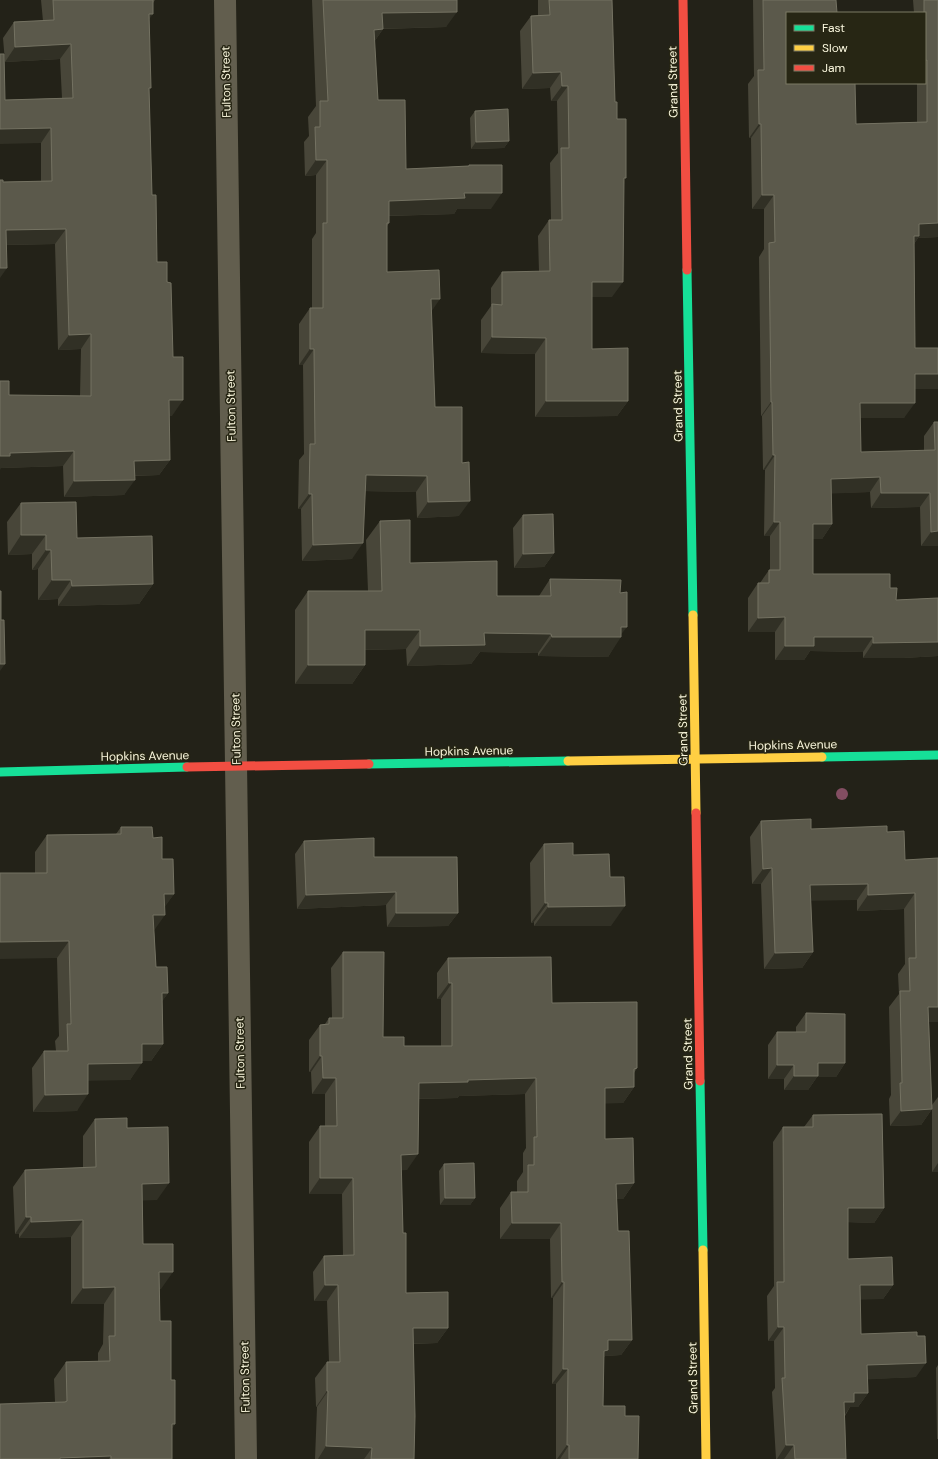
<svg xmlns="http://www.w3.org/2000/svg" width="938" height="1459" viewBox="0 0 938 1459" font-family="'DM Sans',sans-serif">
  <style>
    .lines { fill: none; stroke-linecap: round; stroke-linejoin: round }
    .street { stroke: #625e4e; stroke-width: 22 }
    .fast { stroke: #16e098; stroke-width: 9 }
    .slow { stroke: #ffcf43; stroke-width: 9 }
    .jam { stroke: #f24e42; stroke-width: 9 }
    .tree { fill: #834e62 }
    .wall { fill: #484639 }
    .shaded-wall { fill: #313025 }
    .building { fill: #5b594b; stroke: #747262 }
    .labels { text-anchor: middle; stroke-width: 3; stroke-linejoin: round; paint-order: stroke }
    .street-label { font-size: 12px; fill: #fbf8de; stroke: #272614 }
  </style>
  <rect width="100%" height="100%" fill="#232218"/>
  <g class="lines">
    <!-- street -->
    <path class="street" d="M225,0L246,1459"/>
    <!-- fast -->
    <path class="fast" d="M687,270L693,615
      M822,757L938,755
      M369,764L568,761
      M0,772L187,767
      M700,1081L703,1250"/>
    <!-- slow -->
    <path class="slow" d="M693,615L696,813
      M568,761L822,757
      M703,1250L706,1459"/>
    <!-- jam -->
    <path class="jam" d="M683,0L687,270
      M187,767L369,764
      M696,813L700,1081"/>
  </g>
  <!-- trees -->
  <circle class="tree" cx="842" cy="794" r="6"/>
  <!-- wall -->
  <path class="wall" d="M41,0H155L153,3L149,19V91L152,195L157,262L167,282L172,416H169L170,460L159,475L135,476L124,495L64,497L63,466L1,468L9,395L80,396L81,349L58,350L55,244L7,245L3,182L41,181V143L5,100L62,98L60,59L5,62L3,38L14,22L43,21Z
    M312,0H457L446,27L383,29L374,42L378,100L406,169L469,166V165L491,209H457L454,214L389,216V223L387,226V272L431,311L435,407L459,516L417,518L416,492L365,491L352,559L302,561L301,509H298L299,460L304,454L303,365H299V324L310,308H312V239L316,233V175L305,176L304,142L309,136L308,117L316,106Z
    M538,0H612L615,102L624,181L612,297H592V349L628,401L617,416L535,417V354L481,353V320L491,306V288L502,272H539L538,236L549,220H551L550,163L558,153L557,101H551L550,88L522,89L520,31L531,16L538,15Z
    M753,0H836L787,13L856,124L917,122V83H925V13H914L913,0H938V237L918,238L914,244L915,348H938V389H915L904,418H860L861,452L924,451V436L934,422L938,546H921L920,507L871,508L870,492L831,493L832,524L822,539H813V574L890,588L896,600L938,598V656L903,658H863V652L810,651L804,660H775V632H748V598L758,583H760L769,570H770V536H764L765,470H763L762,416H761L759,257L764,249V209H752L751,138H749L748,84L754,76Z
    M475,111L509,141L504,148L471,149L470,118Z
    M21,503L77,538L153,584L139,604L58,606V599L38,600V569L32,570V554L8,555L7,522Z
    M523,515L554,553L544,567L514,568L513,528Z
    M380,521L410,563L497,596H539L550,579L620,593L621,635L608,657L538,656V653L480,652L471,664L407,666L406,649L365,650V665L352,684H295V610L308,591H368L366,540Z
    M761,821L811,829L887,832L905,860L938,858V1022H929L932,1109L921,1125L890,1126L889,1099L891,1095L889,1007L899,994L898,974L905,964L904,909L857,911V900H811L813,952L802,968L764,969L761,884H752L750,837Z
    M121,827L153,838L162,859L174,894L164,907L154,930L156,967L168,993L162,1001L163,1044L151,1061H142L130,1080H88L77,1111L33,1112L32,1068L44,1051H56L55,1041L59,1036L57,958L35,873V852L47,835L116,834Z
    M304,841L374,857L458,913L448,926L387,927L386,905L297,909L295,854Z
    M544,844L573,855L610,877L611,926H534V922L531,923L530,863Z
    M343,952L383,1037L404,1046H441V999H437V973L448,958L552,1003L637,1068L634,1073V1087L623,1103H605V1139L634,1183L623,1199H617L618,1231L632,1340L621,1355L605,1356L604,1357L603,1406L625,1416L638,1459H556V1384H552L553,1298H551L550,1239H500V1208L511,1192H517V1181L523,1172V1153L526,1148L525,1094L459,1096L457,1098L419,1099L407,1170H401L403,1233L406,1293L448,1328L437,1343L414,1344V1459H315L317,1407H316L315,1378L327,1362H329L327,1301H314L313,1272L324,1256H343L342,1194H309V1142L320,1126H325V1094H312L311,1072H309V1040L320,1025L325,1024L329,1018H332L331,968Z
    M806,1013L845,1063L836,1077H817L808,1090H784V1079H768V1045L777,1032H796V1027Z
    M938,1097V1172H932V1105Z
    M813,1115L884,1208L874,1223L848,1222V1259L893,1285L883,1299H860L861,1334L916,1377L868,1379V1393L858,1407H850L845,1416L846,1459H776L772,1392L775,1388L774,1341H768L767,1296L774,1286L773,1142L783,1127H804Z
    M95,1119L127,1128L157,1200H142L143,1244L161,1289H159L160,1321L171,1380L175,1424L172,1428V1459H0L55,1402L54,1379L66,1362L98,1361V1353L103,1344L104,1304H71V1237L19,1238V1234H15L13,1187L25,1170L83,1168V1136Z
    M444,1164L475,1198L470,1205H440L439,1171Z
    M938,1365V1439H937L936,1368Z"/>
  <!-- shaded-wall -->
  <path class="shaded-wall" d="M457,12L446,27L371,29L382,13Z
    M149,14H153L142,29Z
    M383,29L372,45L374,30Z
    M71,44L60,59L5,62L15,47Z
    M561,72L550,88L522,89L533,73Z
    M562,86H568L557,101H551Z
    M759,124H761L751,138H749Z
    M51,128L41,143L0,144V129Z
    M509,141L504,148L471,149L476,142Z
    M316,160H327L316,175L305,176Z
    M464,193H502L491,209H457L454,214L378,216L389,201Z
    M762,195H774L764,209H752Z
    M938,223V237L918,238L909,251L919,224Z
    M66,229L55,244L0,245L6,230Z
    M0,268H7L0,278Z
    M592,282H623L612,297H581Z
    M431,299H440L429,315Z
    M91,334L81,349L58,350L69,335Z
    M492,337L546,338L535,354L481,353Z
    M310,349H314L303,365H299Z
    M915,374H938V389H905Z
    M169,400H183L172,416H158Z
    M546,401H628L617,416L535,417Z
    M771,402H772L762,416H761Z
    M860,403H915L904,418H850Z
    M74,451L63,466L1,468L0,470V456L10,453Z
    M773,455H775L765,470H763Z
    M170,460L159,475L123,476L134,461Z
    M366,475L427,476L416,492L355,491Z
    M880,477L870,492L821,494L831,479Z
    M135,480L124,495L64,497L74,481Z
    M881,493H930L920,507L871,508Z
    M309,494H312L301,509H298Z
    M470,501L459,516L417,518L428,502Z
    M774,522H780L770,536H764Z
    M813,524H832L822,539H803Z
    M938,531V546H921L931,532Z
    M21,535H46L32,554L8,555Z
    M363,543L352,559L302,561L313,545Z
    M46,550H51L38,569L32,570Z
    M554,553L544,567L514,568L523,554Z
    M52,580H71L58,599L38,600Z
    M153,584L139,604L58,606L72,586Z
    M785,617L775,632H748L758,618Z
    M621,627H627L619,637H621L608,657L538,656L552,637Z
    M365,630H420L406,649L352,650Z
    M484,633L551,634L538,653L480,652L471,664L407,666L420,646Z
    M814,637H873L863,652L810,651L804,660H775L785,646Z
    M938,642V656L903,658H863L873,643Z
    M0,664H5L0,671Z
    M308,665H365L352,684H295Z
    M772,868L761,884H752L763,869Z
    M868,884L857,900L799,901L810,885Z
    M396,892L386,905L297,909L306,895Z
    M915,893L904,909L857,911L868,895Z
    M164,894H174L162,911Z
    M545,903H548L534,922L531,923Z
    M625,906L611,926H534L548,907Z
    M396,913H458L448,926L387,927Z
    M153,915H165L153,932Z
    M69,941L57,958L0,959V942Z
    M813,952L802,968L764,969L775,953Z
    M449,983H452L441,999H437Z
    M162,993H168L156,1010Z
    M928,1007H938V1022H917Z
    M142,1044H163L151,1061H130Z
    M320,1056H322L311,1072H309Z
    M142,1063L130,1080L76,1081L88,1064Z
    M818,1063H845L836,1077H817L808,1090H784L794,1076Z
    M777,1065H794L784,1079H768Z
    M323,1078H336L325,1094H312Z
    M536,1078L525,1094L459,1096L457,1098L408,1099L419,1083L468,1080Z
    M634,1087L623,1103L594,1104L605,1088Z
    M88,1094L77,1111L33,1112L45,1095Z
    M932,1109L921,1125L890,1126L901,1111Z
    M418,1154L407,1170L390,1171L401,1155Z
    M938,1163V1172H932Z
    M320,1178H353L342,1194H309Z
    M169,1183L157,1200L130,1201L142,1184Z
    M634,1183L623,1199H605L616,1184Z
    M445,1198H475L470,1205H440Z
    M848,1208H884L874,1223L838,1222Z
    M26,1217H31L19,1234H15Z
    M83,1220L71,1237L19,1238L31,1222Z
    M512,1223H561L550,1239H500Z
    M159,1272H173L161,1289H147Z
    M562,1282H564L553,1298H551Z
    M325,1285H338L327,1301H314Z
    M860,1285H893L883,1299L850,1300Z
    M115,1287L104,1304H71L83,1288Z
    M778,1327H784L774,1341H768Z
    M413,1328H448L437,1343L402,1344Z
    M608,1340H632L621,1355L605,1356L597,1366Z
    M926,1363L916,1377L857,1380L867,1365Z
    M563,1369H568L556,1384H552Z
    M327,1391H328L317,1407H316Z
    M854,1393H868L858,1407H850L844,1416V1402Z
    M172,1424H175L163,1441Z
    M567,1445H569L560,1459H557Z
    M786,1445H794L784,1459H777Z
    M326,1446L372,1448L364,1459H318Z
    M111,1456L109,1459H59L60,1458Z"/>
  <!-- building -->
  <path class="building" d="M53,0H153V14H149L151,88H149L152,195H156L157,262H167V282L171,283L173,357H183V400H169L170,460L134,461L135,480L74,481V451L10,453V456H0V381H9V395L91,396V334L69,335L66,229L6,230L7,268H0V180H3V182L52,181L51,128L0,129V54H4L5,100L73,98L71,44L15,47L14,22L54,20Z
    M323,0H457V12L382,13L383,29L374,30L378,100H405L406,169L469,166V165H502V193H464L465,198L389,201V223H387V272L439,270L440,299H431L435,407H462V463L469,462L470,501L428,502L427,476L366,475L363,543L313,545L312,494H309L310,444H315L314,349H310V308H323V223H327V160H316L315,127H320V101H328Z
    M549,0H612L615,102H617V119H626V178H624L623,282H592V349L628,348V401H546V338L492,337V304L502,305V272L550,271L549,220H562L561,148H569L568,86H562L561,72L533,73L531,16L550,15Z
    M763,0H836L837,13H787V83H855L856,124L927,122V60L925,61V13H924V0H938V223L919,224V236H914L915,348H938V374H915V403H860L861,452L935,450L934,422H938V531L931,532L930,493H881L880,477L831,479L832,524H813V574H890V588H897L896,600L938,598V642L873,643V637H814V646H785V617L758,618V583H769V570H780V522H774L775,455H773L772,402H771L769,243L775,242L774,195H762L761,124H759L758,70H764Z
    M508,109L509,141L476,142L475,111Z
    M76,502L77,538L152,536L153,584L72,586L71,580H52L51,550H46V535H21V503Z
    M553,514L554,553L523,554V515Z
    M410,520V563L497,561V596H551L550,579L621,580L620,593L627,592V627H621V637H552L551,634L484,633L485,645L420,646V630H365V665H308V591H382L380,521Z
    M0,591H1V620H4L5,664H0Z
    M811,819V829L887,826V832L904,831L905,860L938,858V1007H928L932,1109L901,1111L900,1083H902L900,991H910L909,958H916L915,893L868,895V884L810,885L813,952L775,953L772,868L763,869L761,821Z
    M121,827H152L153,838L162,837V859H173L174,894H164L165,915H153L156,967H167L168,993H162L163,1044H142V1063L88,1064V1094L45,1095L44,1051H68L67,1024H71L69,941L0,942V873H47V835L121,834Z
    M374,838V857H457L458,913H396V892L306,895L304,841Z
    M573,843V855L609,854L610,877H624L625,906L548,907V903H545L544,844Z
    M343,952H384L383,1037H404V1046H452V983H449L448,958L551,957L552,1003L637,1002V1068L634,1069V1087L605,1088V1139L633,1138L634,1183L616,1184L618,1231H629L632,1340H608V1350L604,1351L603,1406H625V1416H639L638,1459H569V1445H567L568,1369H563L564,1282H562L561,1223H512L511,1192H528V1165H534V1137H537L536,1078L468,1080V1082L419,1083L418,1154L401,1155L403,1233H406V1293L448,1292V1328H413L415,1416L414,1459H371L372,1448L326,1446L328,1391H327V1362H340L338,1285H325L324,1256L354,1255L353,1178H320V1126H337L336,1078H323L322,1056H320V1025L329,1024V1018H343Z
    M806,1013L845,1014V1063H818V1076H794V1065H777V1032H806Z
    M882,1114L884,1208H848V1259L892,1257L893,1285H860L861,1334L917,1332V1336H925L926,1363L867,1365L868,1393H854V1402H844L846,1459H795L794,1445H786L782,1378H785L784,1327H778L777,1282H784L783,1127H813V1115Z
    M127,1118V1128L168,1127L169,1183L142,1184L143,1244H173V1272H159L160,1321H171V1380H175V1424H172V1459H111V1456L60,1458V1459H0V1404L65,1402L67,1401L66,1362L110,1361L109,1336H115V1287L83,1288V1220L31,1222V1217H26L25,1170L96,1167L95,1119Z
    M474,1163L475,1198H445L444,1164Z"/>
  <g class="labels">
    <!-- street labels -->
    <g class="street-label">
      <text transform="translate(226 82) rotate(-91)" y="4">Fulton Street</text>
      <text transform="translate(673 82) rotate(-91)" y="4">Grand Street</text>
      <text transform="translate(231 406) rotate(-91)" y="4">Fulton Street</text>
      <text transform="translate(678 406) rotate(-91)" y="4">Grand Street</text>
      <text transform="translate(236 729) rotate(-91)" y="4">Fulton Street</text>
      <text transform="translate(683 730) rotate(-91)" y="4">Grand Street</text>
      <text transform="translate(793 745) rotate(-1)" y="4">Hopkins Avenue</text>
      <text transform="translate(469 751) rotate(-1)" y="4">Hopkins Avenue</text>
      <text transform="translate(145 756) rotate(-1)" y="4">Hopkins Avenue</text>
      <text transform="translate(240 1053) rotate(-91)" y="4">Fulton Street</text>
      <text transform="translate(688 1054) rotate(-91)" y="4">Grand Street</text>
      <text transform="translate(245 1377) rotate(-91)" y="4">Fulton Street</text>
      <text transform="translate(693 1378) rotate(-91)" y="4">Grand Street</text>
    </g>
  </g>
  <!-- legend -->
  <rect x="786" y="12" width="140" height="72" fill="#272614" stroke="#7c7a65"/>
  <rect x="794" y="25" width="20" height="6" fill="#16e098" stroke="#7c7a65"/>
  <text x="822" y="32" font-size="12" fill="#fbf8de">Fast</text>
  <rect x="794" y="45" width="20" height="6" fill="#ffcf43" stroke="#7c7a65"/>
  <text x="822" y="52" font-size="12" fill="#fbf8de">Slow</text>
  <rect x="794" y="65" width="20" height="6" fill="#f24e42" stroke="#7c7a65"/>
  <text x="822" y="72" font-size="12" fill="#fbf8de">Jam</text>
</svg>
